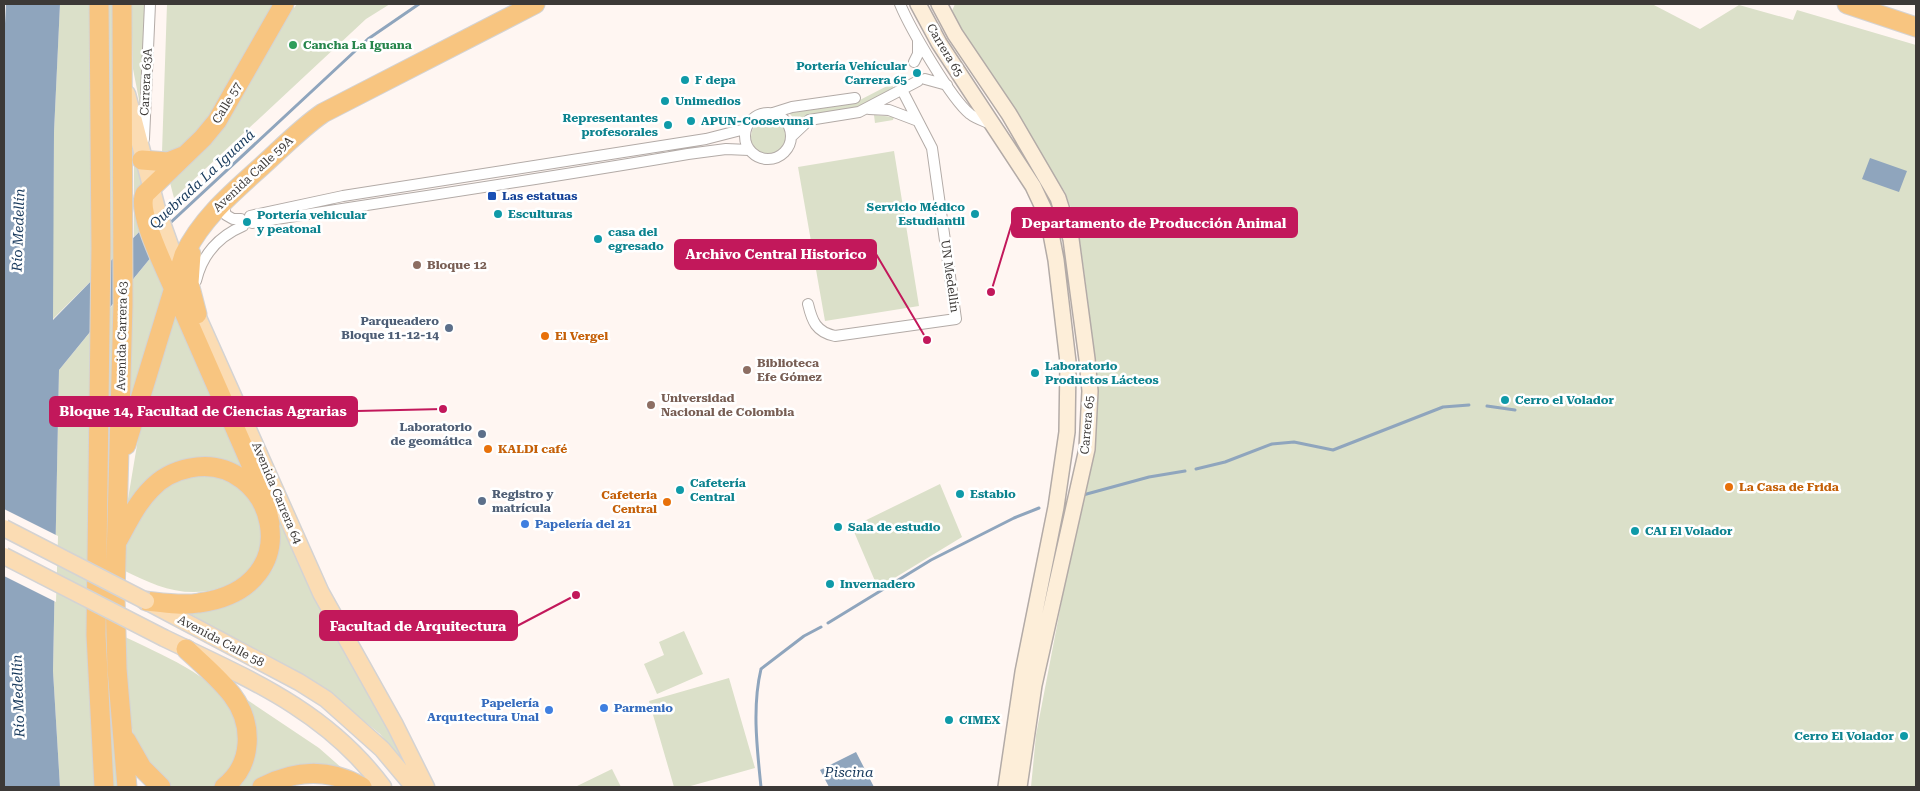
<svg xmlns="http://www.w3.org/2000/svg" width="1920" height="791" viewBox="0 0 1920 791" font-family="'Roboto Serif',serif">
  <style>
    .green { fill: #dbe0c9 }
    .water { fill: #8fa5bd }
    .pier { fill: #fff6f2 }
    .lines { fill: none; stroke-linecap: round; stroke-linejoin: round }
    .stream { stroke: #8fa5bd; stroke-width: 3 }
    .street-casing { stroke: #b3aba7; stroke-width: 12 }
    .secondary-casing { stroke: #b3aba7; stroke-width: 18 }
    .primary-casing { stroke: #d4d3d3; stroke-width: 19 }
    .highway-casing { stroke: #d4d3d3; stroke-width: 21 }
    .street { stroke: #fff; stroke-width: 10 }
    .secondary { stroke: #fdeed9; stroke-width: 15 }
    .primary { stroke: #fbdcb3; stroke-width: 16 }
    .highway { stroke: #f8c580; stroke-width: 19 }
    .primary-bridge-casing { stroke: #d4d3d3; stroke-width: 19; stroke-linecap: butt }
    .primary-bridge { stroke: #fbdcb3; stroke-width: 16 }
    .leisure-dot { fill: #2e9e5b; stroke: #fff; stroke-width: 2 }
    .culture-dot { fill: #0f9aa8; stroke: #fff; stroke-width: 2 }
    .transit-dot { fill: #1a4fb4; stroke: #fff; stroke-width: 2 }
    .education-dot { fill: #8d6e63; stroke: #fff; stroke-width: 2 }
    .service-dot { fill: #5c6f8a; stroke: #fff; stroke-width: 2 }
    .food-dot { fill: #e8710a; stroke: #fff; stroke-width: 2 }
    .shop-dot { fill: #3f7fe0; stroke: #fff; stroke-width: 2 }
    .labels { text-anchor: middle; stroke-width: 5; stroke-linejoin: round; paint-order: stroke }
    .leisure-label { font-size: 12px; font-weight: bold; fill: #27864d; stroke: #fff; text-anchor: start }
    .street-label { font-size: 12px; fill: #3c3937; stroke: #fff }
    .culture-label { font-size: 12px; font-weight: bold; fill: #0d838f; stroke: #fff; text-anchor: start }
    .transit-label { font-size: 12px; font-weight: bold; fill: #164399; stroke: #fff; text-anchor: start }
    .education-label { font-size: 12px; font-weight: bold; fill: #785e54; stroke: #fff; text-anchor: start }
    .service-label { font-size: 12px; font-weight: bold; fill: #4e5e75; stroke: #fff; text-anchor: end }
    .food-label { font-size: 12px; font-weight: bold; fill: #c56008; stroke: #fff; text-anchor: start }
    .shop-label { font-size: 12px; font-weight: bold; fill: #366cbe; stroke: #fff; text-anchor: start }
    .water-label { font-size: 14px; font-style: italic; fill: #17395c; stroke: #fff }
    .leader { fill: none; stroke: #c2185b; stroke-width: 2 }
    .callout-dot { fill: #c2185b; stroke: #fff; stroke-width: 2 }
    .callout { fill: #c2185b; stroke: #c2185b; stroke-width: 2 }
    .callout-label { font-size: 14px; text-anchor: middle; font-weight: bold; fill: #fff }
  </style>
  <rect width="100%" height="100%" fill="#fff6f2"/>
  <!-- green -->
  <path class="green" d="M60,4H93L92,280L52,320L54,132Z
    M106,4H113L115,257L109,263Z
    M131,4H147L142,115L133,69Z
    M167,4H288L294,8L297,4H390L366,19L174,198L162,152Z
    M955,4H1652L1700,29L1739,5L1793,20L1797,10L1916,45V787H1031L1036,735L1084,485L1095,372L1087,293L1078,227L1065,192L951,13Z
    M891,84L895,90L858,110L799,124L789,113L856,102Z
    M874,115L894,117L893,120L875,123Z
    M751 137a18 18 0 1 1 36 0a18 18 0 1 1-36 0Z
    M134,148L145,187L142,229L134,237Z
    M894,151L919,306L825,321L798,167Z
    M152,256L165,291L128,420L131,282Z
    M114,303L122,787H111L101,654L108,311Z
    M174,308L249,478L201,460L126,511L141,421Z
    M91,331L100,787H60L53,671L59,370Z
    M193,474H215L241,486L257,503L267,542C260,556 254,572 241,581C236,584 228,585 223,587C186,600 155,586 123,570L124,545L128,532L167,483Z
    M940,484L962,537L878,588L852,527Z
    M270,490L415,775L380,734L320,685L183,610L240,597L258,586L273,569L280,538Z
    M684,631L703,674L657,694L644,664L664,655L659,642Z
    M125,637C158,653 215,676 234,710C240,720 239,740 241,752L217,785L212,787C202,787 184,791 174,787C121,766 128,683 125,637Z
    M729,678L755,768L687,787H674L649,701Z
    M240,695L319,748L352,777L276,775L251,787H233C268,760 250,729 240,695Z
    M612,769L621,787H575Z"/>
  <!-- water -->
  <path class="water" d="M6,4H60L54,132L53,320L142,229L152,256L59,370L53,671L60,787H4V43Z
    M1870,158L1907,171L1899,192L1862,179Z
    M856,752L874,787H829L820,770Z"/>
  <!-- pier -->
  <path class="pier" d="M4,509L58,536L56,602L4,576Z"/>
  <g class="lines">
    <!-- stream -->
    <path class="stream" d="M169,224L368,39L419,4
      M1487,406L1515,410
      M1196,469L1225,462L1272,444L1294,442L1333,450L1443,407L1469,405
      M1083,495L1149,477L1185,471
      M828,623L931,560L1014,518L1039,508
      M761,787C757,748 752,707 761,669L804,636L821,627"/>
    <defs>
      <path id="street" d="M900,4C910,28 951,99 970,114C976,119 984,121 991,124
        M914,62L918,54V40
        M925,79L947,85
        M869,109L889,110L918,121
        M745 136a23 23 0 1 1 46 0a23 23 0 1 1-46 0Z
        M773,113L792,107L855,98
        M791,137L809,120L859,112L918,81
        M144,139L150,4
        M226,201L224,207L226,215L233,219H241
        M250,216L343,196L706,139L745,129
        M252,223C397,200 543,179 688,154L726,149L749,150
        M196,281C202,255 219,236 243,226
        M808,304C812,321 816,332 835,336L956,319L932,148L902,90"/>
      <path id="secondary" d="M918,4L939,43L1033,186L1048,218L1056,260L1068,362L1067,432L1056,507L1023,672L1006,787
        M939,4L955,34L1009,114L1058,198L1071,239L1087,359L1090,391L1087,449L1034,685L1019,787"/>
      <path id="primary" d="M127,94L157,209L181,276
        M192,304L321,593L395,725L426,787
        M148,602L299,682L326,699L382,749L414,787
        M164,638C247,678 326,710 383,787"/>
      <path id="highway" d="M99,4L101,248L96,635L104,787
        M122,4L123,304L115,596L117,669L127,787
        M1847,4L1916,27
        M142,160L168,162L183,156
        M191,254L189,283L197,314
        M126,445L184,255C202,218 232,193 262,166C282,148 301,128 323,113L535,4
        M270,524L263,492L173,287C165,268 136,211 145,194L203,138L217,121L284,4
        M118,540C128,522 137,503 151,489C161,478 175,471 190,468C273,451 315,587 199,603C182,606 164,603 146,601
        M186,649C202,664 219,678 232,695C254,724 253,765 224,787
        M126,740L142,768L161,787
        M262,787C295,770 329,768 362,787"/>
    </defs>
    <!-- street casing -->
    <use href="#street" class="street-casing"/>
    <!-- secondary casing -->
    <use href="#secondary" class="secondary-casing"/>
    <!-- primary casing -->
    <use href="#primary" class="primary-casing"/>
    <!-- highway casing -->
    <use href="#highway" class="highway-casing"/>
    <!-- street -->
    <use href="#street" class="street"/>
    <!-- secondary -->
    <use href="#secondary" class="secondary"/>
    <!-- primary -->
    <use href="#primary" class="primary"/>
    <!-- highway -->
    <use href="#highway" class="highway"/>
    <defs>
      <path id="primary-bridge" d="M4,528L146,601
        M4,556L164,638"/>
    </defs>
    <!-- primary-bridge casing -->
    <use href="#primary-bridge" class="primary-bridge-casing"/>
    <!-- primary-bridge -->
    <use href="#primary-bridge" class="primary-bridge"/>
  </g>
  <!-- markers -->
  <circle class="leisure-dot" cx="293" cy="45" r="5"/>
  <g class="culture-dot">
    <circle cx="917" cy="73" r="5"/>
    <circle cx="685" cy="80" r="5"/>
    <circle cx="665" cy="101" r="5"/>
    <circle cx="691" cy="121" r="5"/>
    <circle cx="668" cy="125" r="5"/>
    <circle cx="498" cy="214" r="5"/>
    <circle cx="975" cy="214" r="5"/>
    <circle cx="247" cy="222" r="5"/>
    <circle cx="598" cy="239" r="5"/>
    <circle cx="1035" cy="373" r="5"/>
    <circle cx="1505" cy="400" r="5"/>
    <circle cx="680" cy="490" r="5"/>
    <circle cx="960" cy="494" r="5"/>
    <circle cx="838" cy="527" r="5"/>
    <circle cx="1635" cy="531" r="5"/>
    <circle cx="830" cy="584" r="5"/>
    <circle cx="949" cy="720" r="5"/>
    <circle cx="1904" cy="736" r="5"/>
  </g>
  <rect class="transit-dot" x="487" y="191" width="10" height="10" rx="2.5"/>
  <g class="education-dot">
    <circle cx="417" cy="265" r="5"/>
    <circle cx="747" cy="370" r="5"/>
    <circle cx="651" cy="405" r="5"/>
  </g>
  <g class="service-dot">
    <circle cx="449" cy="328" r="5"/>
    <circle cx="482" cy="434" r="5"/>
    <circle cx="482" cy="501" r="5"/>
  </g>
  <g class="food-dot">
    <circle cx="545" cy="336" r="5"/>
    <circle cx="488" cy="449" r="5"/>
    <circle cx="1729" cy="487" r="5"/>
    <circle cx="667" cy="502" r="5"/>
  </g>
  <g class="shop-dot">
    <circle cx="525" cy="524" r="5"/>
    <circle cx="604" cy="708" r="5"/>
    <circle cx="549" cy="710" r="5"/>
  </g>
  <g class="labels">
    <!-- leisure labels -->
    <g class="leisure-label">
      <text x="303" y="49">Cancha La Iguana</text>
    </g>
    <!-- street labels -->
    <g class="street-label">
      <text transform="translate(945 50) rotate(59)" y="4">Carrera 65</text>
      <text transform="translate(146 82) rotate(-87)" y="4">Carrera 63A</text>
      <text transform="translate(227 103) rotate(-59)" y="4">Calle 57</text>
      <text transform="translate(253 174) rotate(-43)" y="4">Avenida Calle 59A</text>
      <text transform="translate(950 276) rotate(82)" y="4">UN Medellín</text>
      <text transform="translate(122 336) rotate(-89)" y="4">Avenida Carrera 63</text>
      <text transform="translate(1087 425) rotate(-85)" y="4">Carrera 65</text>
      <text transform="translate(277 493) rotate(67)" y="4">Avenida Carrera 64</text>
      <text transform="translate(221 641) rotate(28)" y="4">Avenida Calle 58</text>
    </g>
    <!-- culture labels -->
    <g class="culture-label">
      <text x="907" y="70" text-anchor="end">Portería Vehícular<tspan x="907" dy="14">Carrera 65</tspan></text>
      <text x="695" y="84">F depa</text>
      <text x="675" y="105">Unimedios</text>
      <text x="658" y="122" text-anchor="end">Representantes<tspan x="658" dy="14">profesorales</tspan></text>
      <text x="701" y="125">APUN-Coosevunal</text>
      <text x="965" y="211" text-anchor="end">Servicio Médico<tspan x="965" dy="14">Estudiantil</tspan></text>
      <text x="508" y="218">Esculturas</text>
      <text x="257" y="219">Portería vehicular<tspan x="257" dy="14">y peatonal</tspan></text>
      <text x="608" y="236">casa del<tspan x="608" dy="14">egresado</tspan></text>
      <text x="1045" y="370">Laboratorio<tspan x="1045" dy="14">Productos Lácteos</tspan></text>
      <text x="1515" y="404">Cerro el Volador</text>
      <text x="690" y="487">Cafetería<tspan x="690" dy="14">Central</tspan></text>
      <text x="970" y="498">Establo</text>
      <text x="848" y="531">Sala de estudio</text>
      <text x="1645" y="535">CAI El Volador</text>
      <text x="840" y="588">Invernadero</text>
      <text x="959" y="724">CIMEX</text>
      <text x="1894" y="740" text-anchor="end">Cerro El Volador</text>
    </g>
    <!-- transit labels -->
    <g class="transit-label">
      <text x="502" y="200">Las estatuas</text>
    </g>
    <!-- education labels -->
    <g class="education-label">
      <text x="427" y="269">Bloque 12</text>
      <text x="757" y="367">Biblioteca<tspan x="757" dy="14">Efe Gómez</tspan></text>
      <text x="661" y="402">Universidad<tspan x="661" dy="14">Nacional de Colombia</tspan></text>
    </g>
    <!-- service labels -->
    <g class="service-label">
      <text x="439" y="325">Parqueadero<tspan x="439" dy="14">Bloque 11-12-14</tspan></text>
      <text x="472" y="431">Laboratorio<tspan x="472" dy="14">de geomática</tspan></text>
      <text x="492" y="498" text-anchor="start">Registro y<tspan x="492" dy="14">matrícula</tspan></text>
    </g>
    <!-- food labels -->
    <g class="food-label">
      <text x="555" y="340">El Vergel</text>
      <text x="498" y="453">KALDI café</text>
      <text x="1739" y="491">La Casa de Frida</text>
      <text x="657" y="499" text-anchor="end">Cafeteria<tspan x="657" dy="14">Central</tspan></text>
    </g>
    <!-- shop labels -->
    <g class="shop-label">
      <text x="535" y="528">Papelería del 21</text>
      <text x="539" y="707" text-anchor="end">Papelería<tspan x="539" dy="14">Arqu1tectura Unal</tspan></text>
      <text x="614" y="712">Parmenio</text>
    </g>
    <!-- water labels -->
    <g class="water-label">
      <text transform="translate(202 179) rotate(-43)" y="5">Quebrada La Iguaná</text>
      <text transform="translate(18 230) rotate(-88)" y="5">Río Medellín</text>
      <text transform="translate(18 696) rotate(-92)" y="5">Río Medellín</text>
      <text x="849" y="777">Piscina</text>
    </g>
  </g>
  <!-- callouts -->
  <path class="leader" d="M991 292L1012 223M927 340L876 254M443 409L357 411M576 595L517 626"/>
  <g class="callout-dot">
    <circle cx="991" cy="292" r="5"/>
    <circle cx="927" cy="340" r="5"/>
    <circle cx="443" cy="409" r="5"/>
    <circle cx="576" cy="595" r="5"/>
  </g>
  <g class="callout">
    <rect x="1012" y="208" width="285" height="29" rx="5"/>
    <rect x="675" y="240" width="201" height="29" rx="5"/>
    <rect x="50" y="397" width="307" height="29" rx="5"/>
    <rect x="320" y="611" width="197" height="29" rx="5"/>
  </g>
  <g class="callout-label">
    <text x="1154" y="228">Departamento de Producción Animal</text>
    <text x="776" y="259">Archivo Central Historico</text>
    <text x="203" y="416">Bloque 14, Facultad de Ciencias Agrarias</text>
    <text x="418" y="631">Facultad de Arquitectura</text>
  </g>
  <!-- border -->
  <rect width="1920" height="791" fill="none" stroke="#3c3937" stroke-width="10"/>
</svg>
